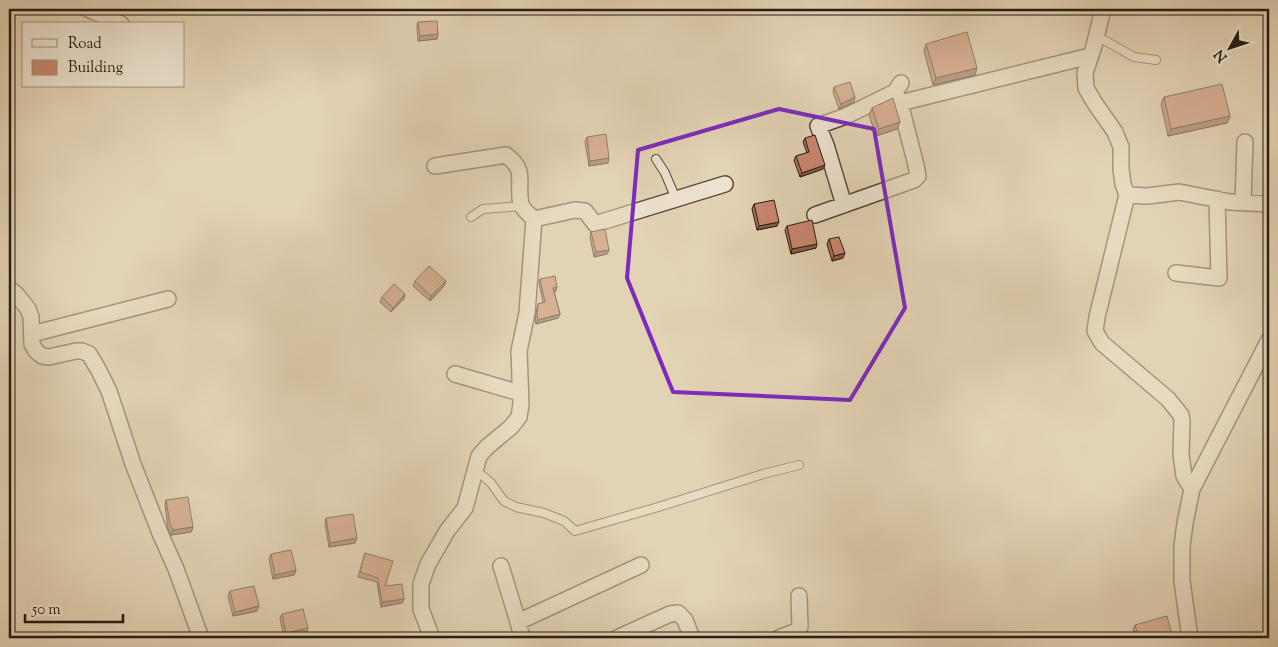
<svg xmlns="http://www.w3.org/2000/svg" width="1278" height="647" viewBox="0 0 1278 647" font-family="'Sorts Mill Goudy',serif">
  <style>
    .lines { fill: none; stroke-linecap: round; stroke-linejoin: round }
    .lane-casing { stroke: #554a39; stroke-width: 10 }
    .street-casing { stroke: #554a39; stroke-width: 18 }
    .lane { stroke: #ede2cf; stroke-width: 8 }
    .street { stroke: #ede2cf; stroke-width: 15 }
    .wall { fill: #ad745f; stroke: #261c10 }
    .shaded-wall { fill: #8d5e4e; stroke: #261c10 }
    .building { fill: #c9876f; stroke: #261c10 }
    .marked { fill: none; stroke: #7b2cbf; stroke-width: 4; stroke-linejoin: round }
  </style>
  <rect width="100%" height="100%" fill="#e3d3b5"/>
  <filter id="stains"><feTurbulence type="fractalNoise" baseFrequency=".004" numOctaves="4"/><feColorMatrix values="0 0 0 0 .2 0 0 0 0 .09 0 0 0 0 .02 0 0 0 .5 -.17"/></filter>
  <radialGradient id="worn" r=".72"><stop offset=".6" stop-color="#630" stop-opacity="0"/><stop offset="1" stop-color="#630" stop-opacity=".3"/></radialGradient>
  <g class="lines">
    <defs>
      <path id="lane" d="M1097,36L1134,57L1156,60
        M656,159L665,173L676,199
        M471,217L483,209L522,206
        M476,470L491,483L504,501L516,507L544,513L564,521L575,531L655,508L763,474L799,465"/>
      <path id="street" d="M88,9L121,24
        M1103,9L1094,46L1085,73L1086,88L1094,102L1115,132L1121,147V169L1123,184L1127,195L1148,196L1179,192L1230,202L1269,204
        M900,103L1090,56
        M1127,195L1097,317L1095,331L1102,343L1168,399L1181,415L1182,421L1181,455L1184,476L1192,489
        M1243,202L1245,142
        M844,205L826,145L818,126L846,116L895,92
        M815,215L914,180L918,176L916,165L900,103L895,92L901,83
        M534,219L575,210L585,211L595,224L725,184
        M1176,273L1219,278L1217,199
        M9,288L17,295L28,309L31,317L32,344L36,351L42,356L49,357L76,351H82L89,354L98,369L109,391L133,464L160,533L176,569L201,638
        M32,334L168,299
        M455,374L520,393
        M501,566L518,622
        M432,638L421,609V584L428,564L447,531L465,508L479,456L487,447L511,427L519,417L521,404L519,351L527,313L534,219C530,215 523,210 521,204C516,183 528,171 506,155L435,166
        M522,638L518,622L641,565
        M617,638L670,614L678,613L685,620L692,638
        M779,638L797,631L800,627L799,596
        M1190,638L1182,581V546L1185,523L1192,489L1269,340"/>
    </defs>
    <!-- lane casing -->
    <use href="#lane" class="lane-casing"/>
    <!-- street casing -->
    <use href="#street" class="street-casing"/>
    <!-- lane -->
    <use href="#lane" class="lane"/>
    <!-- street -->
    <use href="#street" class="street"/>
  </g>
  <!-- wall -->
  <path class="wall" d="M418,22L438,34L437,39L418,41L417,27Z
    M926,44L975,75L933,85L924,51Z
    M834,87L854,102L839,109L833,92Z
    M1164,97L1230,116L1227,123L1168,136L1161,104Z
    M872,108L897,129L876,136L869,115Z
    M587,137L608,163L589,166L585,142Z
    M805,138L823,169L800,177L794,160L796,156L807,153L803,142Z
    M754,204L777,226L757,230L752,209Z
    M787,226L816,248L791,254L785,230Z
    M591,232L609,250L607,254L594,257L590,237Z
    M829,239L843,258L832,261L827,244Z
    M540,279L556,291H554L560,314L558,318L536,324L535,320L537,308L538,304L543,303L539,283Z
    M415,281L444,286L430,301L413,286Z
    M382,297L404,299L391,312L380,302Z
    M166,500L193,527L191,532L171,535L168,529L165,505Z
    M326,518L355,543L329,547L325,523Z
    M365,553L385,586L404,599L402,603L381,607L377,582L358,577Z
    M271,554L296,570L294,575L273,579L269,559Z
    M230,591L257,611L233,616L228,596Z
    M282,614L308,628L306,633L284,637L280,618Z
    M1135,625L1173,638H1135L1133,630Z"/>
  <!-- shaded-wall -->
  <path class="shaded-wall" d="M438,34L437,39L418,41L420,36Z
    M977,68L975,75L933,85L936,78Z
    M855,97L854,102L839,109L841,104Z
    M1230,116L1227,123L1168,136L1171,129Z
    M900,122L897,129L876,136L879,129Z
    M609,158L608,163L589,166L590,161Z
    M825,165L823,169L800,177L802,173Z
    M779,222L777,226L757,230L759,226Z
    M817,244L816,248L791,254L792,249Z
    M609,250L607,254L594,257L596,252Z
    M845,253L843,258L832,261L834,256Z
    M446,281L444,286L430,301L431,296Z
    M557,287L556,291L551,292L553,288Z
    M405,294L404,299L391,312L393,308Z
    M560,314L558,318L536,324L538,320Z
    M193,527L191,532L171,535L173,530Z
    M357,538L355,543L329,547L330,543Z
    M296,570L294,575L273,579L275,575Z
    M404,599L402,603L381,607L382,602Z
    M259,606L257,611L233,616L235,612Z
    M308,628L306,633L284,637L286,633Z"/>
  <!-- building -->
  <path class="building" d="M437,21L438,34L420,36L418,22Z
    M967,32L977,68L936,78L926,44Z
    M850,82L855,97L841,104L834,87Z
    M1222,84L1230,116L1171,129L1164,97Z
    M893,98L900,122L879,129L872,108Z
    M606,134L609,158L590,161L587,137Z
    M815,135L825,165L802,173L796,156L809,152L805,138Z
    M774,200L779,222L759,226L754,204Z
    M812,220L817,244L792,249L787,226Z
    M605,229L609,250L596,252L591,232Z
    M839,237L845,253L834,256L829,239Z
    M429,266L446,281L431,296L415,281Z
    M555,276L557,287L553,288L560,314L538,320L537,316L538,304L545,302L540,279Z
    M394,284L405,294L393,308L382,297Z
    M188,497L193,527L173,530L170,524L166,500Z
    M353,514L357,538L330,543L326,518Z
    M291,550L296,570L275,575L271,554Z
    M365,553L393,561L385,586L402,584L404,599L382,602L378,578L360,572Z
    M254,586L259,606L235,612L230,591Z
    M303,609L308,628L286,633L282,614Z
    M1167,616L1173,638H1139L1135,625Z"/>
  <!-- marked area -->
  <path d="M0 0H1278V647H0ZM779,109L874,129L905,308L850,400L673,392L627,278L638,150Z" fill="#e3d3b5" fill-opacity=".55" fill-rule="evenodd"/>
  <path class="marked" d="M779,109L874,129L905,308L850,400L673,392L627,278L638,150Z"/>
  <!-- margin -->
  <rect width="1278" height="647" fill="none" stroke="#e3d3b5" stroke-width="30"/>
  <rect x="10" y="10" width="1258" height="627" fill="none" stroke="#261c10" stroke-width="2.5"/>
  <rect x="15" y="15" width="1248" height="617" fill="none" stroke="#261c10"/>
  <!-- legend -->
  <rect x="22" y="22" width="162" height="65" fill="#ede2cf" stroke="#9d9383"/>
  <rect x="32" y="39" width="25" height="8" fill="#ede2cf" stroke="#9d9383"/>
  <text x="68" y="48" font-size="15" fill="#261c10">Road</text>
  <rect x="32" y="60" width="25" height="15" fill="#c9876f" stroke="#9d9383"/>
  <text x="68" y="72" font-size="15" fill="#261c10">Building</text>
  <!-- north arrow -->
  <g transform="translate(1230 48) rotate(230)" stroke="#ede2cf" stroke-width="4" paint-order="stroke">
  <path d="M0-4L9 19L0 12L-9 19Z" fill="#261c10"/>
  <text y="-8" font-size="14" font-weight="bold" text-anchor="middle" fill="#261c10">N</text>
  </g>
  <!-- scale -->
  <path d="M25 614v8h98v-8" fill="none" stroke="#261c10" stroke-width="2.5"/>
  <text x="32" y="614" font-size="15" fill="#261c10" stroke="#ede2cf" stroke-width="4" paint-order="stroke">50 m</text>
  <rect width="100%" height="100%" filter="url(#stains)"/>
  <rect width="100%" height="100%" fill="url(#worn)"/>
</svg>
